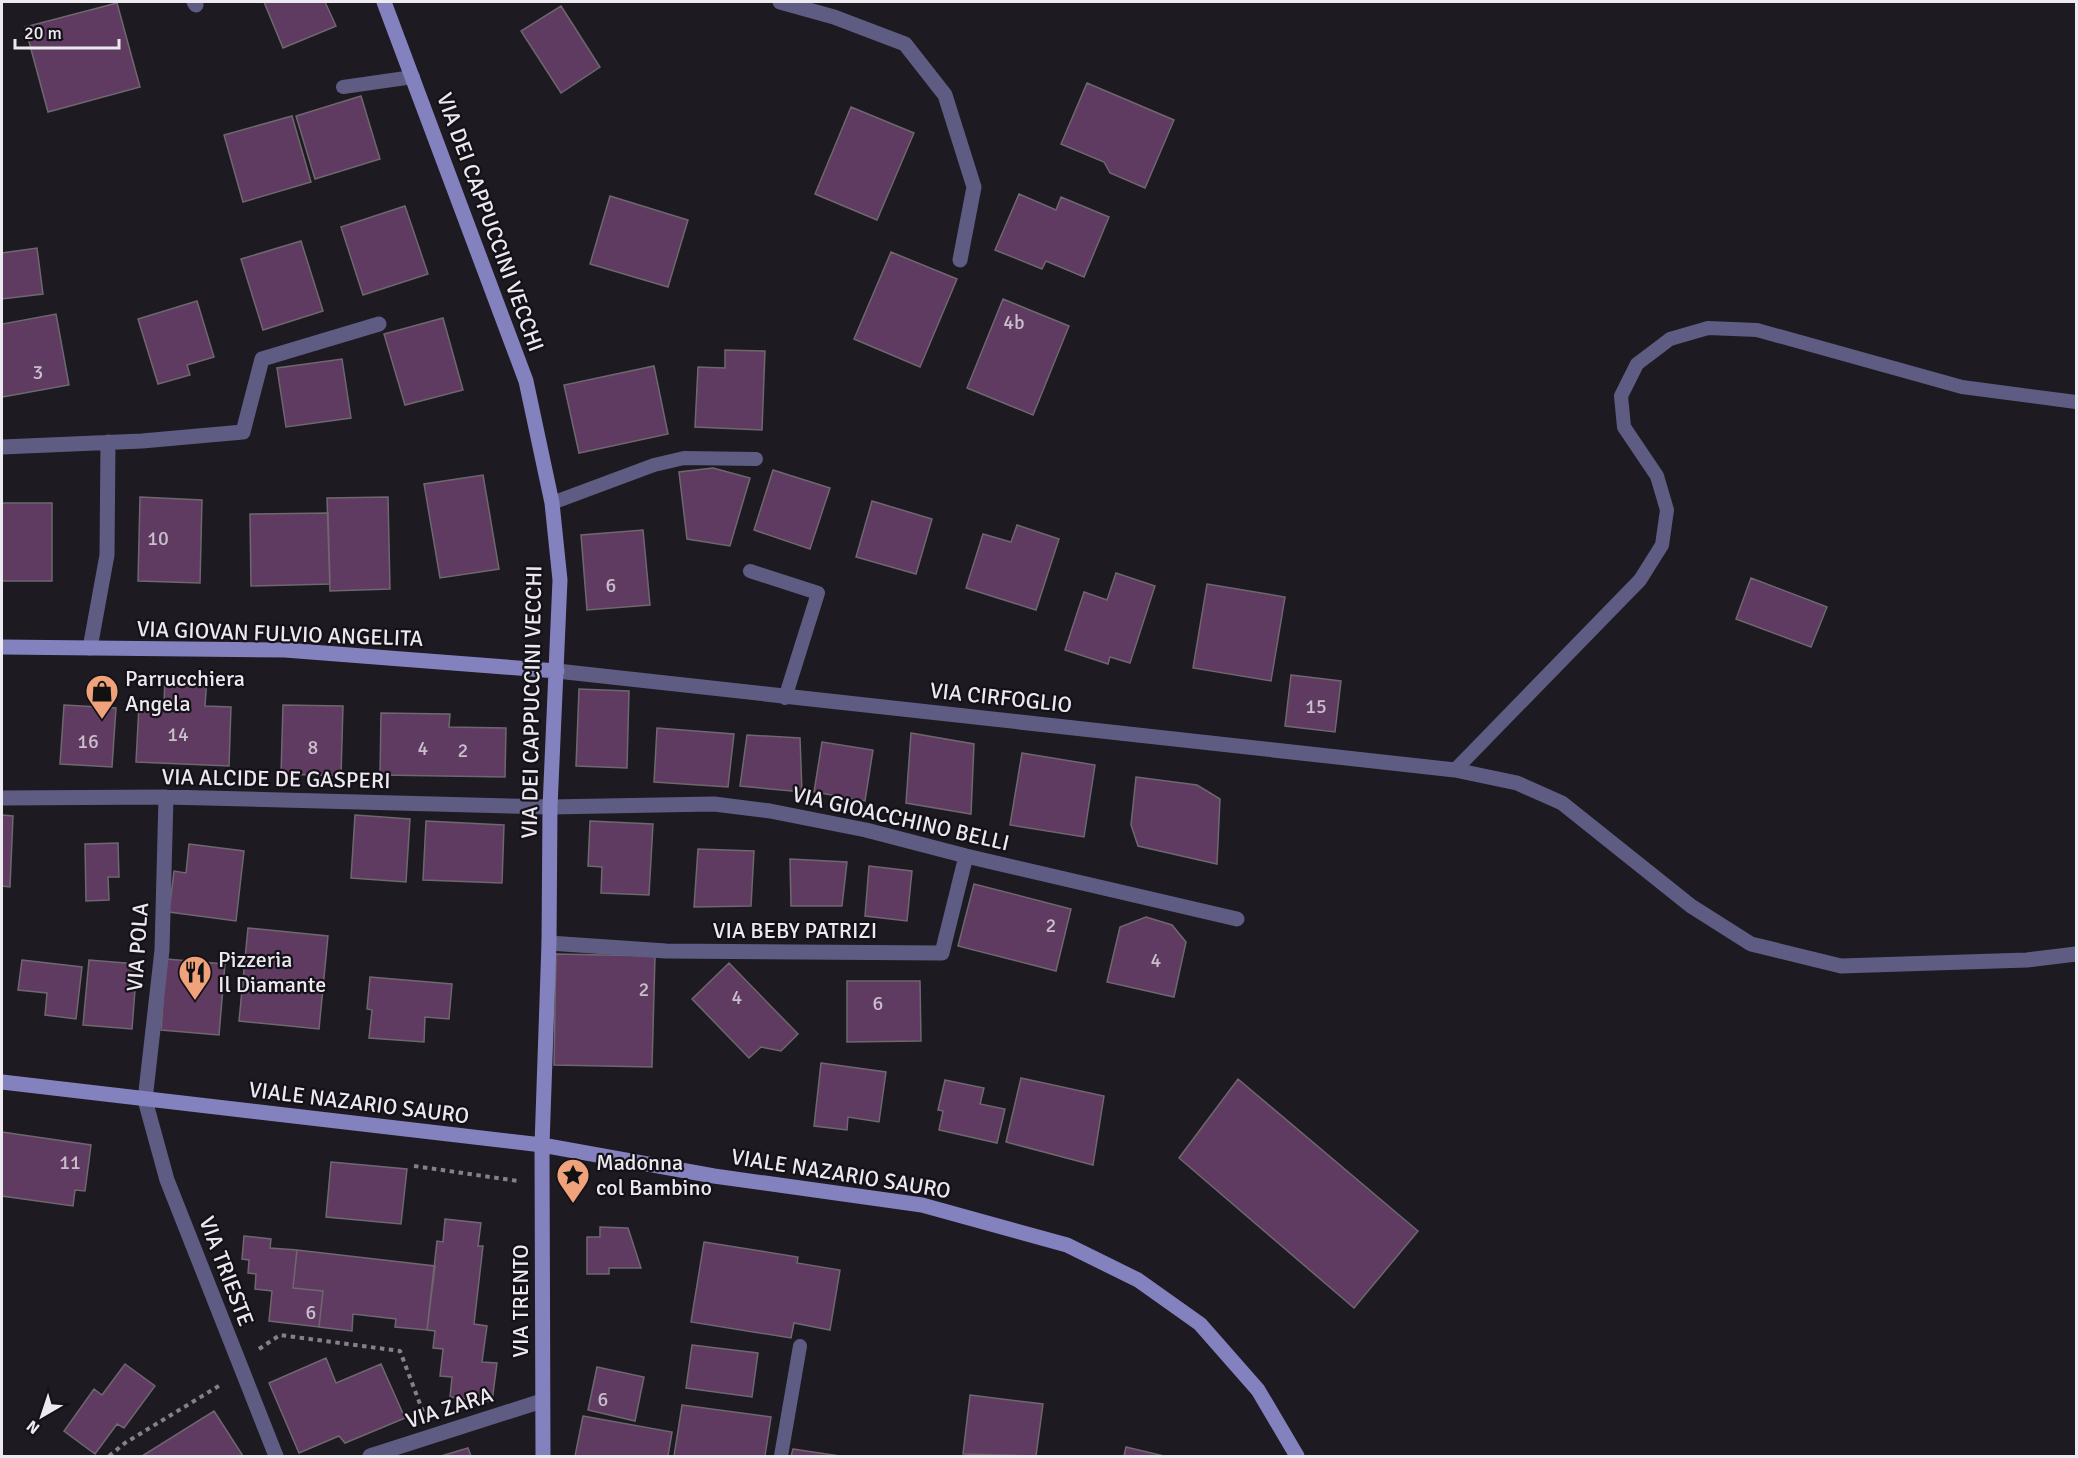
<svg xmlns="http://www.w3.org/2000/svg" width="2078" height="1458" viewBox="0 0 2078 1458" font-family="Signika,sans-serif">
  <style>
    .building { fill: #603b61; stroke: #6e676e; stroke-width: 1.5 }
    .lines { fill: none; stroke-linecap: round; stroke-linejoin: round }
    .path { stroke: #848187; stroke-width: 4; stroke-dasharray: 4.5 4.5; stroke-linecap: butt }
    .lane { stroke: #5e5c83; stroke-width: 14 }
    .street { stroke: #5e5c83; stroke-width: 15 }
    .secondary { stroke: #8481bf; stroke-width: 15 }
    .labels { text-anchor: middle; stroke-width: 4.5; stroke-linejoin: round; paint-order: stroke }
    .number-label { font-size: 20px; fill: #c9becc }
    .street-label { font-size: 22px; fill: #eceaef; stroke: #141118 }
    .poi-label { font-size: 22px; fill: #eceaef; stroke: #141118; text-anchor: start }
  </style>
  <rect width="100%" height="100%" fill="#1d1a21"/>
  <!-- building -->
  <path class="building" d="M264,2H325L336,26L283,48Z
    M117,3L140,87L48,112L25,27Z
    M561,6L600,67L561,93L521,31Z
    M1087,83L1174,120L1145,188L1110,173L1104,162L1061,144Z
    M361,96L380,159L315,179L296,116Z
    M851,107L914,133L877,220L815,194Z
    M292,116L311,182L243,202L224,135Z
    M1019,194L1056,210L1061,197L1109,217L1084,277L1046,261L1042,269L995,250Z
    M610,196L688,220L668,287L590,264Z
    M405,206L428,274L363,295L341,227Z
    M301,241L323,311L263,330L241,259Z
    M37,248L43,294L2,299V253Z
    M891,252L957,279L920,367L854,339Z
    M1003,299L1069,326L1033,415L967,388Z
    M197,301L214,357L187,365L190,375L158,384L138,319Z
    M56,314L69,385L2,397V324Z
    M443,318L463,390L405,405L384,334Z
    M725,350L765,351L762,430L695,427L698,367L725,368Z
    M342,359L351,418L286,427L277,368Z
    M654,366L668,434L579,453L564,385Z
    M713,468L750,478L730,546L687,539L679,472Z
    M773,470L830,488L810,549L754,530Z
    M483,475L499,569L440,578L424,484Z
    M140,497L202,500L200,583L138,581Z
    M388,497L390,589L330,591L327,498Z
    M872,501L932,519L916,574L856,557Z
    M2,503H52V581H2Z
    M328,513L330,584L251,586L250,514Z
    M1017,525L1059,539L1036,610L966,588L983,534L1011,542Z
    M643,530L650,605L587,610L581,535Z
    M1116,573L1155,586L1130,663L1110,657L1108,664L1065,650L1084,592L1107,600Z
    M1751,578L1827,607L1811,647L1736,619Z
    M1207,584L1285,597L1271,681L1193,668Z
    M165,675L207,677L205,706L231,707L229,766L136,762L139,705L164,706Z
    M1291,675L1341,681L1335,732L1285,726Z
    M579,689L629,691L627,768L576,766Z
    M64,705L116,708L112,767L60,764Z
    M283,705L343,706L341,776L281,774Z
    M381,713L450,714L449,727L506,728L505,777L380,775Z
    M657,728L734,734L728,787L654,782Z
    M911,733L974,744L971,814L906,803Z
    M747,735L800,738L802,792L740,786Z
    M822,742L873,750L865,801L814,792Z
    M1022,753L1095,765L1084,837L1010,825Z
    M1136,777L1197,785L1220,799L1217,864L1138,846L1131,825Z
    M2,815L13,816L10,887L2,886Z
    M355,815L410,819L406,882L351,878Z
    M426,821L504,825L502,883L423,880Z
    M590,821L653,824L649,895L601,893L602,867L588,866Z
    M118,843L119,877H108L109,900L86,901L85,844Z
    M189,844L244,851L236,921L169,912L174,871L186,873Z
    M698,849L754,851L751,906L694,907Z
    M790,859L847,862L842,906H791Z
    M869,866L912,871L907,921L865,916Z
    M974,884L1071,909L1056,971L958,946Z
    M1146,917L1172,925L1186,942L1174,997L1107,982L1120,927Z
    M248,928L328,936L319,1029L239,1021Z
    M556,954L655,956L652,1067L554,1065Z
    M166,959L225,964L219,1035L161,1030Z
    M22,960L82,967L76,1019L45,1015L47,993L18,990Z
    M89,960L137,964L132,1029L83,1025Z
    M729,963L798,1034L781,1051L761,1047L749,1058L692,999Z
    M370,977L452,984L449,1019L425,1017L424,1042L369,1038L372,1010L367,1009Z
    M847,981H920L921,1041L847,1042Z
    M821,1063L886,1072L879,1122L848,1117L847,1130L814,1126Z
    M1021,1078L1104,1096L1093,1165L1006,1142Z
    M1238,1079L1418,1231L1354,1308L1179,1158Z
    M945,1080L984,1088L980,1104L1005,1109L997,1143L939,1130L943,1111L938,1110Z
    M2,1132L91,1145L85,1191L75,1190L73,1206L2,1196Z
    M331,1162L407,1169L401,1224L326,1217Z
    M445,1219L481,1223L478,1246H483L474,1324L487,1326L482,1362L497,1363L492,1402L450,1397L452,1377L440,1376L443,1349L433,1348L435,1331L427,1330L437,1241L443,1242Z
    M600,1227L628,1228L641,1268H609V1274H587V1237H600Z
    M244,1236L271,1239L270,1248L297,1250L293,1288L323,1291L319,1327L269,1321L272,1291L255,1289L256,1274L248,1273L249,1260L242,1259Z
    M704,1242L798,1257L797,1263L840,1270L830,1330L794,1323L791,1338L691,1322Z
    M297,1250L435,1266L427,1330L395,1327L396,1319L353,1314L352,1331L319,1327L323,1291L293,1288Z
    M692,1345L758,1353L752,1397L686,1388Z
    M326,1358L336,1383L381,1364L405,1418L345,1443L339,1436L299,1453L269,1383Z
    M125,1364L155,1386L124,1428L117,1424L95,1454L64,1431L94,1389L102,1395Z
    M597,1367L644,1377L635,1421L588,1410Z
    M970,1395L1043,1404L1036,1456L963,1454Z
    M682,1405L771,1417L765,1456H674Z
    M214,1411L243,1456H142Z
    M583,1416L672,1432L668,1456H575Z
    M1126,1447L1164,1456H1124Z
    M468,1448L471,1456H441Z
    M793,1449L840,1456H791Z"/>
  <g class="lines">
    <!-- path -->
    <path class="path" d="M414,1166L518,1181
      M259,1349L280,1335L400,1351L423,1412
      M109,1456L125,1443L222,1384"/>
    <!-- lane -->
    <path class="lane" d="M343,87L413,77
      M552,503L654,465L684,458L756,459
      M750,571L818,593L785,698
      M1455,770L1640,580L1662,545L1667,510L1657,476L1624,427L1621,396L1637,364L1670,339L1708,328L1757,330L1962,387L2076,402
      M781,1456L800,1346"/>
    <!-- street -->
    <path class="street" d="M194,2L196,5
      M780,2L834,17L905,44L945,95L974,187L960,260
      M2,447L142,441L243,432L262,359L379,324
      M90,648L107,555L108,442
      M557,671L1455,770L1517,783L1562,803L1691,906L1751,944L1841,966L2027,960L2076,954
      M166,797L162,950L145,1100L167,1180L276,1456
      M2,798L166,797L550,807L714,804L770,811L866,830L966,856L1237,919
      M549,943L666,951L942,953L966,856
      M370,1456L542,1401"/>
    <!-- secondary -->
    <path class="secondary" d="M384,2L526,381L552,503L560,580L550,807L549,943L542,1145L543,1456
      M2,647L285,650L557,671
      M2,1082L542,1145L714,1176L922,1205L1067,1245L1138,1280L1200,1324L1258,1390L1297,1456"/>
  </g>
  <!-- icons -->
  <defs>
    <symbol id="shop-pin" viewBox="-11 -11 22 30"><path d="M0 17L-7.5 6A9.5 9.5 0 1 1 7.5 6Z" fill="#f0a27a" stroke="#141118"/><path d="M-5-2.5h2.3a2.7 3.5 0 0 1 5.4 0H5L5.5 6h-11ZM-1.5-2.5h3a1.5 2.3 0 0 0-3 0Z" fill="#111"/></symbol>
    <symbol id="restaurant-pin" viewBox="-11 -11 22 30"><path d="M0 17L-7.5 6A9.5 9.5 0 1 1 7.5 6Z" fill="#f0a27a" stroke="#141118"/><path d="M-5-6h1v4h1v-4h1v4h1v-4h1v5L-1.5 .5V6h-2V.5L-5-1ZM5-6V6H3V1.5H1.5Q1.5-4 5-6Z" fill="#111"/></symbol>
    <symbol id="sight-pin" viewBox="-11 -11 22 30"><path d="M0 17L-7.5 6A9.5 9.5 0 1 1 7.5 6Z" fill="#f0a27a" stroke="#141118"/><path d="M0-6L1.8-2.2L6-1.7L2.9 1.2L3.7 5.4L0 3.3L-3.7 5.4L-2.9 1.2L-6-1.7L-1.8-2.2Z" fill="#111"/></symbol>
  </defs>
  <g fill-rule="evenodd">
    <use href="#shop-pin" x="83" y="672" width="38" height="52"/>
    <use href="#restaurant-pin" x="176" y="953" width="38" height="52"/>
    <use href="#sight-pin" x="554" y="1156" width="38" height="52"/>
  </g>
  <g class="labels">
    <!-- number labels -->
    <g class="number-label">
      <text x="1014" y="329">4b</text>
      <text x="38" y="379">3</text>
      <text x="158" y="545">10</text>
      <text x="611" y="592">6</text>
      <text x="1316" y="713">15</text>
      <text x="178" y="741">14</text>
      <text x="88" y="748">16</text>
      <text x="313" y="754">8</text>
      <text x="423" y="755">4</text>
      <text x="463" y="757">2</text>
      <text x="1051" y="932">2</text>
      <text x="1156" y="967">4</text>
      <text x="644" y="996">2</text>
      <text x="737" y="1004">4</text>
      <text x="878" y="1010">6</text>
      <text x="70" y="1169">11</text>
      <text x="311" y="1319">6</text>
      <text x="603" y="1406">6</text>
    </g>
    <!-- street labels -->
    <g class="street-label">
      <text transform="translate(491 222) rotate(70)" y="8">VIA DEI CAPPUCCINI VECCHI</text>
      <text transform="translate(280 633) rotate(2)" y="8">VIA GIOVAN FULVIO ANGELITA</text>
      <text transform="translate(1001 697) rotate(6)" y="8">VIA CIRFOGLIO</text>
      <text transform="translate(531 702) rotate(-89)" y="8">VIA DEI CAPPUCCINI VECCHI</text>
      <text transform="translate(276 778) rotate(1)" y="8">VIA ALCIDE DE GASPERI</text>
      <text transform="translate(901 818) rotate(13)" y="8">VIA GIOACCHINO BELLI</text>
      <text x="795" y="938">VIA BEBY PATRIZI</text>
      <text transform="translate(137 947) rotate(-86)" y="8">VIA POLA</text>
      <text transform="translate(359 1102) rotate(7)" y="8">VIALE NAZARIO SAURO</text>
      <text transform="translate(841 1173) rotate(9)" y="8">VIALE NAZARIO SAURO</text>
      <text transform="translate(227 1271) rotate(69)" y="8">VIA TRIESTE</text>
      <text transform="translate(520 1301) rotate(-90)" y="8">VIA TRENTO</text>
      <text transform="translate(449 1407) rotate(-18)" y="8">VIA ZARA</text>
    </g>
    <!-- poi labels -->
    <g class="poi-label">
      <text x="125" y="686">Parrucchiera<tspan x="125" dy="25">Angela</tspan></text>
      <text x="218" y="967">Pizzeria<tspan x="218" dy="25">Il Diamante</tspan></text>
      <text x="596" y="1170">Madonna<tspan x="596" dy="25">col Bambino</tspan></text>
    </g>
  </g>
  <!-- border -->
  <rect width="2078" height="1458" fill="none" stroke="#eceaef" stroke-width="6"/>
  <!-- north arrow -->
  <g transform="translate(42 1416) rotate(219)" stroke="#141118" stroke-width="4.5" paint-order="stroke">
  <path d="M0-4.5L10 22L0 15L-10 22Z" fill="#eceaef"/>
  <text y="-9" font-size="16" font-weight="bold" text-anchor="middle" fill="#eceaef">N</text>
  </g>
  <!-- scale -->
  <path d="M15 39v9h104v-9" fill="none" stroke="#eceaef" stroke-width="3"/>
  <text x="24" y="39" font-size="18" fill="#eceaef" stroke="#141118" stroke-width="4.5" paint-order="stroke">20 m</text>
</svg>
